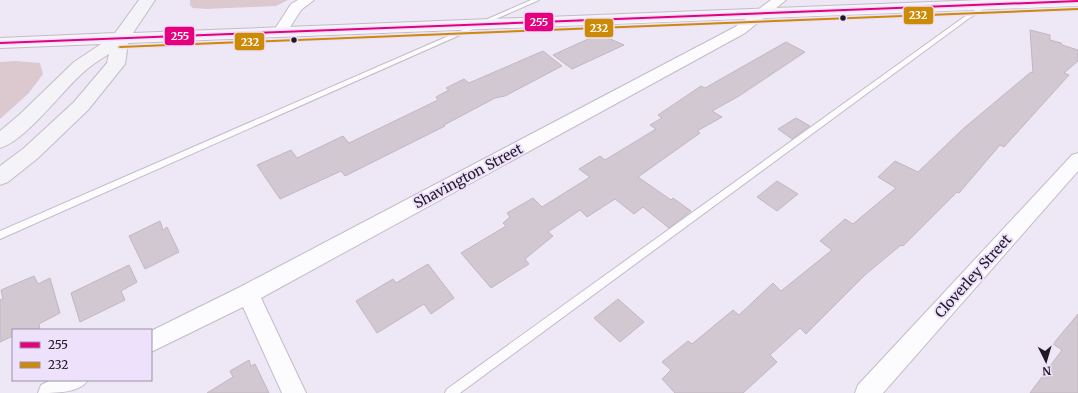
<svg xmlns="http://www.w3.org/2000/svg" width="1078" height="393" viewBox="0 0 1078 393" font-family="Merriweather,serif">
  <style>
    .green { fill: #dcc9d0 }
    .building { fill: #d1c8d1; stroke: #c1b7c1 }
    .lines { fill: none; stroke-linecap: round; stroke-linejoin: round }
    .service-casing { stroke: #c2bcc8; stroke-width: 2 }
    .minor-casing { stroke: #c2bcc8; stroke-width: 2 }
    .secondary-casing { stroke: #c2bcc8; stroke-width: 2 }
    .service { fill: #fcfbfe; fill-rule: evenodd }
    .minor { fill: #fcfbfe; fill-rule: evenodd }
    .secondary { fill: #f4f4f8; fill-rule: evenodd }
    .bus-1-casing { stroke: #eee1fb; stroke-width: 3 }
    .bus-2-casing { stroke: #eee1fb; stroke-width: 3 }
    .bus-1 { fill: #e5007d; fill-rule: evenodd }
    .bus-2 { fill: #cc8a07; fill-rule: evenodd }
    .bus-dot { fill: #1f1924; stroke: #eee1fb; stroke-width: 1.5 }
    .labels { text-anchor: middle; stroke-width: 4; stroke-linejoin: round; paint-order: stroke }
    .street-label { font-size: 14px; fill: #1f1924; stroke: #eee1fb }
    .line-badge { stroke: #eee1fb; stroke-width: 1.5 }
    .badge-label { font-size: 11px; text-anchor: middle; font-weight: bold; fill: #fff }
  </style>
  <rect width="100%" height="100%" fill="#eee7f5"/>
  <!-- green -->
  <path class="green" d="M190,0H288L276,6L206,9L193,8L190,5Z
    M16,61L40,63L43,74L28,94L0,119V62Z"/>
  <!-- building -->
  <path class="building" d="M1030,30L1050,35V40L1061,43L1062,45L1078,50V61L1064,73L1069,75L1004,147L1000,145L959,193L957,192L903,246L901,245L865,275L806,334L800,328L770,355L777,362L743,393H675L662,379L671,370L662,362L688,341L692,344L733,310L739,315L773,283L781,291L832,250L820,241L845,219L853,224L896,188L878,177L895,161L918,172L964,128L1031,72L1033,73Z
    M599,34L624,45L572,69L553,55Z
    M786,42L805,52L739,96L712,111L722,117L697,131L700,133L638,177L671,200L673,198L691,211L669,228L643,207L634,214L615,199L587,217L580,210L548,232L553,236L525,259L529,264L491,288L461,253L506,226L503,223L510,217L507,213L533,198L542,207L590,177L579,169L600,156L605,160L656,129L650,125L662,118L658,115L701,86L705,88Z
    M543,51L562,66L505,96L495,98L444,125L445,126L345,176L341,171L280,199L257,165L291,150L297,158L343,136L349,143L438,100L436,97L449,90L446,88L464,79L469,83Z
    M796,118L810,126L792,139L778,129Z
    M777,181L798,194L777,211L757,197Z
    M160,221L163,230L167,227L179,252L145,269L129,236Z
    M428,264L454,298L431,314L424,304L377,333L356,301L393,279L396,283Z
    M129,265L137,282L121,291L125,300L80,322L71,293Z
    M34,276L38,284L50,278L60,313L39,324L40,330H13V336L0,342V300L3,299L1,290Z
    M618,299L644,322L620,342L594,318Z
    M1078,314V393H1030L1062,350L1053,344Z
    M249,360L251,366L255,364L269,393H207L233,377L230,371Z"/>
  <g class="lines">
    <defs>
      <path id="service" d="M531,0H539L0,239V231Z
        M991,0H998L968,19L460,393H445L447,389L964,17Z"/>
      <path id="minor" d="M298,0H314L301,10L285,35H275L273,32L291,4Z
        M771,0H786L745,33L261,298L306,393H282L243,307L151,352V331L240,287L735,27Z
        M1078,153V171L883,393H855L858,385L1072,155Z
        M51,380H88C80,393 56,393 38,393L41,385Z"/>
      <path id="secondary" d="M139,0H155L133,33L983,0H1078V6L128,43L125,64L88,110L38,158L8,182L0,185V166L24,148L74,102L107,63L109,54C101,59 93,64 86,70C63,89 27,140 0,148V131L19,115L74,62L101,44L0,48V38L115,33Z"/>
    </defs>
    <!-- service casing -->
    <use href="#service" class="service-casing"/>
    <!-- minor casing -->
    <use href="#minor" class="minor-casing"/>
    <!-- secondary casing -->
    <use href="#secondary" class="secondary-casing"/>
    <!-- service -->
    <use href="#service" class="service"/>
    <!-- minor -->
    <use href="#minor" class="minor"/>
    <!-- secondary -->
    <use href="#secondary" class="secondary"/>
    <defs>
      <path id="bus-1" d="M1078,0V2L0,44V42Z"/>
      <path id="bus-2" d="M1078,8V10L120,48L118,47L120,46Z"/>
    </defs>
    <!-- bus-1 casing -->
    <use href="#bus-1" class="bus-1-casing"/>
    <!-- bus-2 casing -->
    <use href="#bus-2" class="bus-2-casing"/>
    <!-- bus-1 -->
    <use href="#bus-1" class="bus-1"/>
    <!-- bus-2 -->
    <use href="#bus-2" class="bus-2"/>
  </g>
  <!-- markers -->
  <g class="bus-dot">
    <circle cx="843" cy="18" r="3.5"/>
    <circle cx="294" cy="40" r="3.5"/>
  </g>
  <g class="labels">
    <!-- street labels -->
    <g class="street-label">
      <text transform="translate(468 176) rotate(-28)" y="5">Shavington Street</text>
      <text transform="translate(973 276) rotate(-48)" y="5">Cloverley Street</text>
    </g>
  </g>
  <g class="line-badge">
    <rect x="903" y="6" width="31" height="19" rx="4" fill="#cc8a07"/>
    <rect x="524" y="12" width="30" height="20" rx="4" fill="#e5007d"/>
    <rect x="584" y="18" width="30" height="20" rx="4" fill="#cc8a07"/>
    <rect x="164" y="26" width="31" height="20" rx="4" fill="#e5007d"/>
    <rect x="234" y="32" width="31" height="19" rx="4" fill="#cc8a07"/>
  </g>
  <g class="badge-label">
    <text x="918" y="19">232</text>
    <text x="539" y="26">255</text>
    <text x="599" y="32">232</text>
    <text x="180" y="40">255</text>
    <text x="250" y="46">232</text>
  </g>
  <!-- legend -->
  <rect x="12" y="329" width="140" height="52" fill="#eee1fb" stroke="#9b91a5"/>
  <rect x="20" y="342" width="20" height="6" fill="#e5007d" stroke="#9b91a5"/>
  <text x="48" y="349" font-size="12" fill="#1f1924">255</text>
  <rect x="20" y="362" width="20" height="6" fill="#cc8a07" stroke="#9b91a5"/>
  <text x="48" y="369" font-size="12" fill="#1f1924">232</text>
  <!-- north arrow -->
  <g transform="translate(1046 361) rotate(175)" stroke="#eee1fb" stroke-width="3" paint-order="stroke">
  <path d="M0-3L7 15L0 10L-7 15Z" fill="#1f1924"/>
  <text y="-6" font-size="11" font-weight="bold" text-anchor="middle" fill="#1f1924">N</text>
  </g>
</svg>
